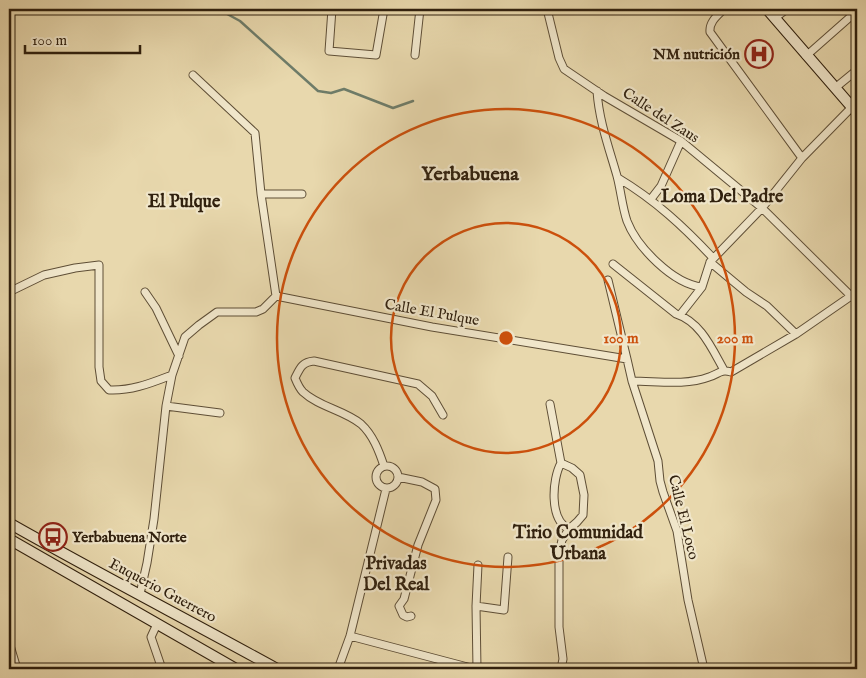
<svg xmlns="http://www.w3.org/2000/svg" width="866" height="678" viewBox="0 0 866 678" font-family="'IM FELL English',serif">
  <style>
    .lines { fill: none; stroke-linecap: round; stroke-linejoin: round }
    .stream { stroke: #6e7c69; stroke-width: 2.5 }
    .street-casing { stroke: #5e4e36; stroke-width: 9 }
    .secondary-casing { stroke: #30200e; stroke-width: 12 }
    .street { stroke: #f0e6ca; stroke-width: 7 }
    .secondary { stroke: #f0e6ca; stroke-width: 10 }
    .ring { fill: none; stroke: #cc500c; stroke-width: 2.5 }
    .labels { text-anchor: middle; stroke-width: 4.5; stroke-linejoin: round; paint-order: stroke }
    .poi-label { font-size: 15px; font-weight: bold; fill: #30200e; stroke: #f0e6ca; text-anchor: end }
    .street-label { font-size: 15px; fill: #30200e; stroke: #f0e6ca }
    .quarter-label { font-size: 18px; font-weight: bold; fill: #30200e; stroke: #f0e6ca }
    .district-label { font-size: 20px; font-weight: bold; fill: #30200e; stroke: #f0e6ca }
    .centre { fill: #cc500c; stroke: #f0e6ca; stroke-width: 2.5 }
    .ring-label { font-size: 15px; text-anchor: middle; font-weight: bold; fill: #cc500c; stroke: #f0e6ca; stroke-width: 4.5; stroke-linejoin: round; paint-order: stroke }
  </style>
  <rect width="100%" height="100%" fill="#e8d8ad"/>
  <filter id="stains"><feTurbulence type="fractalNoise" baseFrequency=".004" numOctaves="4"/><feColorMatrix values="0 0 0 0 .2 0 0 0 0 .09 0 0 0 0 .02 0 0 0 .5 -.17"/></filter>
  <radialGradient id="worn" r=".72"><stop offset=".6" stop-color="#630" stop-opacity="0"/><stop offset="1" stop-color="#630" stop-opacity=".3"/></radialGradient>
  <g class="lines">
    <!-- stream -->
    <path class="stream" d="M218,9L240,21L318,91L331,93L344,89L393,108L413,101"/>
    <defs>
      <path id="street" d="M332,9L329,51L376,55L384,9
        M547,9L559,58L564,69L604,96L681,141L762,208L851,296L857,300
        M724,9C717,16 709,22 710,32L802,158
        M775,18L787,9
        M415,55L420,9
        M806,56L857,11
        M193,75L255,133L261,194L276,296
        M835,88L857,70
        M597,91C599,121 609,148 617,176C621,191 622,206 627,221C637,247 673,284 702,287
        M618,178C655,200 684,227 713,258
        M261,194H302
        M651,199L661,186L681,141
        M710,262L746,292L767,306L796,334
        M613,264L676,314C701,322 712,349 724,370
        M608,280L627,359
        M9,292L44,275L75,268L99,265V367L101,381L109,390C132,391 151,383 172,375
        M145,292L156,308L179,356
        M680,315L702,287L710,262L762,208L802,158L852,107
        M632,381C657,381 685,386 709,377C719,374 720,369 731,372L796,334L851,296
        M550,404L561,463
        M166,406L220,413
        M561,463C552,479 549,520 569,529
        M376 477a11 11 0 1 1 22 0a11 11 0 1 1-22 0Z
        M384,466C379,451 373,435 361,424C344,410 319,407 303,392C299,388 297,383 295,378C300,368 302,362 314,361L418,384L432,396L443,415
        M398,477L422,482L435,489L436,500L418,545L404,599L399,606L403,615L407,617L411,616
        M140,594L147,563L154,519L166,406L172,375L185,337L199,325L217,312H256L263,309L276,296L432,327L627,359L632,381L658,461L660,481L663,492L677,531L688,600L704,669
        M476,606L504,610L508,557
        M157,624L151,637L162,669
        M350,636L475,669
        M9,642L17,669
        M338,669L350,636L386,489
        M477,669L476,606L478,565
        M561,669L563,659L559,627V553L562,540L569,529L577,522L583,515L584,495L580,475L572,468L561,463"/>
      <path id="secondary" d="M767,9L857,113
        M9,523C97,573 188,620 277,669
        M9,539L236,669"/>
    </defs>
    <!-- street casing -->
    <use href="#street" class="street-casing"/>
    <!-- secondary casing -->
    <use href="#secondary" class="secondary-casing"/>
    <!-- street -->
    <use href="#street" class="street"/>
    <!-- secondary -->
    <use href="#secondary" class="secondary"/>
  </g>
  <!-- distance rings -->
  <g class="ring">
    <circle cx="506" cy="338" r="115"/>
    <circle cx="506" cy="338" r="229"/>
  </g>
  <!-- icons -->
  <defs>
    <symbol id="hospital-ring" viewBox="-11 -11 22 22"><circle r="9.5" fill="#f0e6ca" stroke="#8f2418" stroke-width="1.5"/><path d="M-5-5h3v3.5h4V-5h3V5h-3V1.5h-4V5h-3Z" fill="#8f2418"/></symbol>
    <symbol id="bus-ring" viewBox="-11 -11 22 22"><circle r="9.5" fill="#f0e6ca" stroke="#8f2418" stroke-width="1.5"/><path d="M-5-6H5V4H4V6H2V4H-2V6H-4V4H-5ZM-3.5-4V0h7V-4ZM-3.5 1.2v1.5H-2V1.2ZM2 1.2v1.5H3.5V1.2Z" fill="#8f2418"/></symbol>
  </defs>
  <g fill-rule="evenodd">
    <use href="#hospital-ring" x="743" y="38" width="32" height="32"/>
    <use href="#bus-ring" x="37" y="521" width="32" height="32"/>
  </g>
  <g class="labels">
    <!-- poi labels -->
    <g class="poi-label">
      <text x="740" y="59">NM nutrición</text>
      <text x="72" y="542" text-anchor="start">Yerbabuena Norte</text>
    </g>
    <!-- street labels -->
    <g class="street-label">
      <text transform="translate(661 115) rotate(33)" y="5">Calle del Zaus</text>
      <text transform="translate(432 312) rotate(10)" y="5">Calle El Pulque</text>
      <text transform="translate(684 517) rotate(76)" y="5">Calle El Loco</text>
      <text transform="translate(163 590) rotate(28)" y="5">Euquerio Guerrero</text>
    </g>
    <!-- quarter labels -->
    <g class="quarter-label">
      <text x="722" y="202">Loma Del Padre</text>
      <text x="184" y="207">El Pulque</text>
      <text x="578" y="538">Tirio Comunidad<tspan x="578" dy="21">Urbana</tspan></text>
      <text x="396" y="569">Privadas<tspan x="396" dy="21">Del Real</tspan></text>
    </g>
    <!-- district labels -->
    <g class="district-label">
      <text x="470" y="180">Yerbabuena</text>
    </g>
  </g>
  <circle cx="506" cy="338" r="8" class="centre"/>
  <g class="ring-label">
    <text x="621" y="343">100 m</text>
    <text x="735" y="343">200 m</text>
  </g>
  <!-- margin -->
  <rect width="866" height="678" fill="none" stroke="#e8d8ad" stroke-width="30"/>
  <rect x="10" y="10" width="846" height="658" fill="none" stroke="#30200e" stroke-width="2.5"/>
  <rect x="15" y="15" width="836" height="648" fill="none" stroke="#30200e"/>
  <!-- scale -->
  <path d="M25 45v8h115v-8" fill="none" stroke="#30200e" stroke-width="2.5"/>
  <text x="32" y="45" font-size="15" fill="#30200e" stroke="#f0e6ca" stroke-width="4" paint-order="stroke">100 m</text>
  <rect width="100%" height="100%" filter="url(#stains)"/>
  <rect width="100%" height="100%" fill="url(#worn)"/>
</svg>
